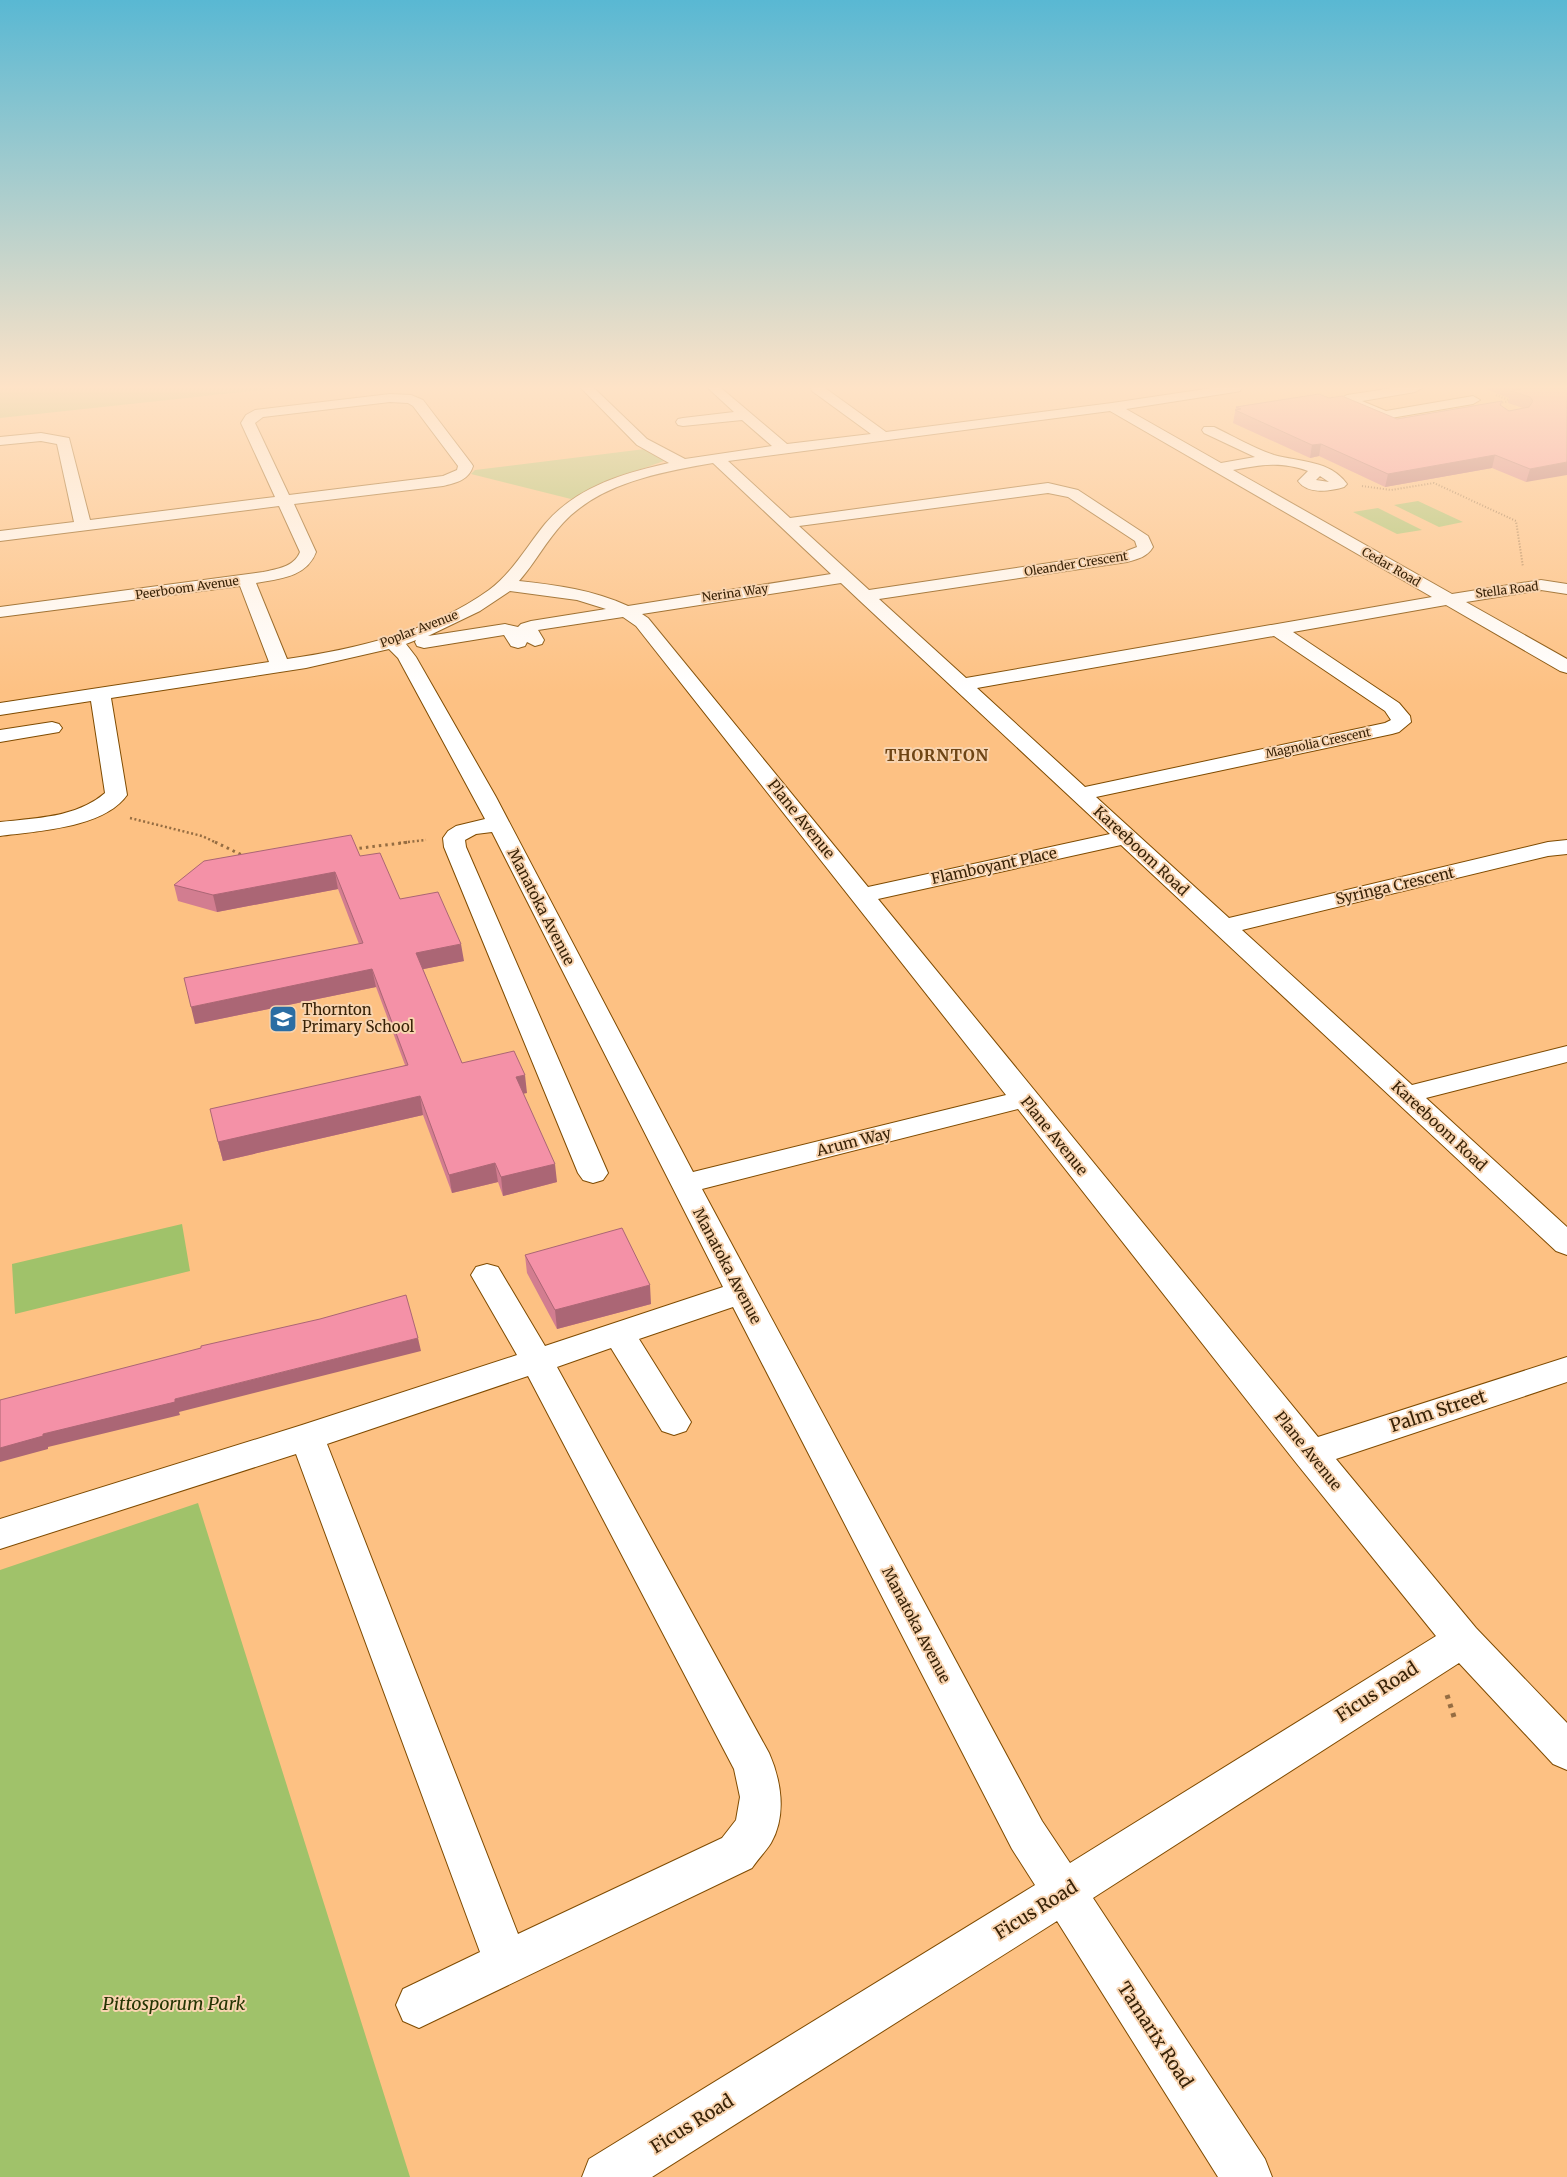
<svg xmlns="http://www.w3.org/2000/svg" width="1567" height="2177" viewBox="0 0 1567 2177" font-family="Merriweather,serif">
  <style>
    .green { fill: #a0c26a }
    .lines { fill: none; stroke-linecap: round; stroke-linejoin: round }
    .minor-casing { stroke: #7f4b00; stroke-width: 2 }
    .path-far3 { stroke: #956d42; stroke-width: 2; stroke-dasharray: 1 2; stroke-linecap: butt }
    .path-far2 { stroke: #956d42; stroke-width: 2.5; stroke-dasharray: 2 2.5; stroke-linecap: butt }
    .path-far1 { stroke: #956d42; stroke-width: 3; stroke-dasharray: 2.5 4; stroke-linecap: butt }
    .path { stroke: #956d42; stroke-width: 5; stroke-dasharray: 4 5.5; stroke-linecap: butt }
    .minor { fill: #fff; fill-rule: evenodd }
    .wall { fill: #d27d90 }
    .shaded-wall { fill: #ab6675 }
    .building { fill: #f491a7; stroke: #ab6675 }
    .labels { text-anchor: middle; stroke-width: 4; stroke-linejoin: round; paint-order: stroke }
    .far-street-label { font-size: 12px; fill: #392308; stroke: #f8d4b0 }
    .street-label { font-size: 15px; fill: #392308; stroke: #f8d4b0 }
    .poi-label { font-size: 15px; fill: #392308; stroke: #f8d4b0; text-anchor: start }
    .far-district-label { font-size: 16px; font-weight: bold; letter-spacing: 1px; fill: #6e4515; stroke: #f8d4b0 }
    .near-street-label { font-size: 18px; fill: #392308; stroke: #f8d4b0 }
    .near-park-label { font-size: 18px; font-style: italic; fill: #253504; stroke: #f8d4b0 }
  </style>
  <rect width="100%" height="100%" fill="#fdc183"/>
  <!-- green -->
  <path class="green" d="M0,388H279L0,418Z
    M645,449L664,461L613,479L571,499L471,474L475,470Z
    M1418,501L1463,522L1439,527L1394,505Z
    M1378,508L1422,530L1397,534L1353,512Z
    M182,1224L190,1271L15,1314L12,1264Z
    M198,1503L410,2177H0V1570Z"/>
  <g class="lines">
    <defs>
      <path id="minor" d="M581,388H594L647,439L685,459L772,446L742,420L683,426L678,425L676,422L678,419L683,418L734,412L708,388H721L787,444L871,434L812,391L811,388H825L886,432L1112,403L1212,388H1241L1240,391L1235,392L1126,409L1221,463L1255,457L1204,433L1202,430L1204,427H1214C1233,436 1253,448 1274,455C1299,462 1330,460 1347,484L1344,487C1331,491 1308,495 1298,481L1308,471C1280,461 1261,465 1233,470L1452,594L1541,580L1567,584V594L1541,590L1466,602L1567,659V673L1560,671L1446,605L1293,632L1399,703L1410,716L1411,722L1399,732L1392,734L1096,797L1229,918L1548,842L1567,840V854L1548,856L1242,930L1412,1085L1567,1046V1062L1426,1098L1567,1227V1255L1556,1251L1121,845L878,899L1318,1437L1567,1357V1382L1336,1459L1476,1628L1567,1723V1770L1553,1764L1459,1663L1093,1898L1265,2159L1272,2177H1218L1057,1921L652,2177H582L589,2159L1035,1885L1012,1849L733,1307L639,1339L691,1422L686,1431L674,1435L662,1431L611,1348L557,1367L769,1753C781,1780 787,1815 771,1843C766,1851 758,1859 752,1868L419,2028L403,2021L396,2005L403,1989L480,1952L296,1454L0,1549V1519L302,1425L517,1355L471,1275L476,1267L487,1264L498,1267L545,1346L723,1287L492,832L476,834L465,840L466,847L608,1173L603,1180L593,1183L583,1180L578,1173L444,847L443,838L448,831L456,826L485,819L398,658L389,649L306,668L111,698L127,795C104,828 37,831 0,836V822C35,818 76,818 105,793L91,701L0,715V703L269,662L240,586L0,617V607L263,572C277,569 294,567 300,552L279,506L0,541V531L74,522L57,444L41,441L0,445V437L41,433L69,438L90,520L275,497L241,423L246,415L255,410L390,394L411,395L423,400L471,463L473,466C469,480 456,483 443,486L294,504L316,552C307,577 279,579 256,583L287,659C356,649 431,632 489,590C513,572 527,546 545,524C576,487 624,473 669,463L637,445ZM390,402L408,403L413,406L458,466L457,470L443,476L289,495L255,423L263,417ZM1110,411L1432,597L966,678L879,599L1127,562C1138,559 1147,557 1153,547L1148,536L1078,490L1048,483L790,518L728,461ZM713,463L831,574L628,606C594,590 556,585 519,581C535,563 546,541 563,523C600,483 661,472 713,463ZM1320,476L1329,482L1316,480ZM1048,493L1068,497L1135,541L1137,547L1124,552L869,590L799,526ZM841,583L859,600L1110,834L868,887L648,618L642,614ZM510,591L577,600L606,609L531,621L521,624L518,627L505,624L428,636L480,611ZM623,617L636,626L1006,1095L693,1172L496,797L416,657L406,644L416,640L415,642L417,646L424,648L504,635L511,646L518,648L525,646L527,642L535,646L542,644L544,640L538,630ZM1274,636L1385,711L1391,720L1385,723L1085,787L977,688ZM1018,1109L1297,1464L1436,1636L1070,1863L1042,1821L702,1189ZM528,1376L734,1769L740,1797L736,1820L722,1838L518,1934L327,1444Z
        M1393,388H1422L1415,392L1362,401L1386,411L1473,396L1480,400L1473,404L1385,419L1342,402L1340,399L1347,395Z
        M52,722L59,724L62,728L59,732L0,742V730Z"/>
    </defs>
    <!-- minor casing -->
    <use href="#minor" class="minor-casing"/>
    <!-- path-far3 -->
    <path class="path-far3" d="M1496,395L1511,401L1499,403
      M1362,486L1391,490L1434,483L1516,521L1523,567"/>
    <!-- path-far2 -->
    <path class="path-far2" d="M130,818L202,836L217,843
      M399,843L426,840"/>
    <!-- path-far1 -->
    <path class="path-far1" d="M215,842L244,856
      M353,849L410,842"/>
    <!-- path -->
    <path class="path" d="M1447,1695L1455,1720"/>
    <!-- minor -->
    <use href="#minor" class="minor"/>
  </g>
  <!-- wall -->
  <path class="wall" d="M1483,388H1567L1526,482L1492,468L1385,487L1319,456L1310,458L1233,423L1236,407L1397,419L1502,401L1501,406L1509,411L1523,408L1508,403L1509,398Z
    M360,856L400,899L464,961L423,969L462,1063L527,1093H523L557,1182L503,1196L498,1182L452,1193L423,1115L223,1161L218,1142L405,1065L376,987L195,1024L359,944L338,889L217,912L178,901L174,885Z
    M525,1255L651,1304L557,1329L527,1273Z"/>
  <!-- shaded-wall -->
  <path class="shaded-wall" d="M1321,444L1319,456L1310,458L1312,445Z
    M1495,455L1492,468L1385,487L1388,474Z
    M1567,462V475L1526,482L1530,469Z
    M335,872L338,889L217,912L213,895Z
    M461,944L464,961L419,970L416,953Z
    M372,969L376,987L195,1024L191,1007Z
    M525,1075L527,1093L518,1095L516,1077Z
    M420,1096L423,1115L223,1161L218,1142Z
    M495,1163L498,1182L452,1193L449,1175Z
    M555,1164L557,1182L503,1196L501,1177Z
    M650,1285L651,1304L557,1329L555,1310Z
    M418,1338L421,1351L179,1412L180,1415L48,1447V1449L0,1462V1448L43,1434L175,1399Z"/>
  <!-- building -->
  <path class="building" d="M1518,388H1567V462L1530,469L1495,455L1388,474L1321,444L1312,445L1235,410L1241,409L1236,407L1319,394L1329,398L1342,396L1397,419L1502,401L1500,405L1509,411L1529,407L1533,401L1530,397L1511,391L1521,389Z
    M351,835L360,856L380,853L400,899L438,892L461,944L416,953L462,1063L514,1051L525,1075L516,1077L555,1164L501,1177L495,1163L449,1175L420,1096L218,1142L210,1109L408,1065L372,969L191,1007L184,978L363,943L335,872L213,895L174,885L204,861Z
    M622,1228L650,1285L555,1310L525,1255Z
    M406,1295L418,1338L175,1399V1402L43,1434V1436L0,1448V1400L201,1348V1346L320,1319Z"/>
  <!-- sky -->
  <linearGradient id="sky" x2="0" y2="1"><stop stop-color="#59b8d3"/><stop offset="0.56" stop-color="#fee3c7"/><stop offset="1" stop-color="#fee3c7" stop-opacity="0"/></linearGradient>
  <rect width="1567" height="692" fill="url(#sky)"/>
  <!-- icons -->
  <defs>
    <symbol id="school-square" viewBox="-11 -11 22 22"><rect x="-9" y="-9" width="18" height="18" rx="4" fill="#2b6da3" stroke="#f8d4b0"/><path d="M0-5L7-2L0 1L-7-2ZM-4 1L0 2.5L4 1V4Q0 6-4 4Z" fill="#fff"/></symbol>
  </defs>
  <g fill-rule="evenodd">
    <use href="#school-square" x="267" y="1003" width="32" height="32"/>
  </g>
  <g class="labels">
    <!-- far-street labels -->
    <g class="far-street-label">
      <text transform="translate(1076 564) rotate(-9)" y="4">Oleander Crescent</text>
      <text transform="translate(1391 567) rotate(30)" y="4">Cedar Road</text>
      <text transform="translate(187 588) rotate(-8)" y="4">Peerboom Avenue</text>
      <text transform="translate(1507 590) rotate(-7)" y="4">Stella Road</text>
      <text transform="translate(735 593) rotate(-8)" y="4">Nerina Way</text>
      <text transform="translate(419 629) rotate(-21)" y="4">Poplar Avenue</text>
      <text transform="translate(1318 743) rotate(-12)" y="4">Magnolia Crescent</text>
    </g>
    <!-- street labels -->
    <g class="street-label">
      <text transform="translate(801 819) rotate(51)" y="5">Plane Avenue</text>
      <text transform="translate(1141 851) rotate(43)" y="5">Kareeboom Road</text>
      <text transform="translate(994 866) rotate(-12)" y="5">Flamboyant Place</text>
      <text transform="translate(1395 886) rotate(-13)" y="5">Syringa Crescent</text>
      <text transform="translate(541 907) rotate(63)" y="5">Manatoka Avenue</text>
      <text transform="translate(1439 1126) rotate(43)" y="5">Kareeboom Road</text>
      <text transform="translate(1054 1136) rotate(51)" y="5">Plane Avenue</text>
      <text transform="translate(854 1142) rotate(-14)" y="5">Arum Way</text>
      <text transform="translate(727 1266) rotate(62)" y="5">Manatoka Avenue</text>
      <text transform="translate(1308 1451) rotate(51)" y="5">Plane Avenue</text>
      <text transform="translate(916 1625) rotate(62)" y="5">Manatoka Avenue</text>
    </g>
    <!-- poi labels -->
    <g class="poi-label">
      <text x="302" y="1015">Thornton<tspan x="302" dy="17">Primary School</tspan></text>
    </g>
    <!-- far-district labels -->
    <g class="far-district-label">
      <text x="937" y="761">THORNTON</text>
    </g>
    <!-- near-street labels -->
    <g class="near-street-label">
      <text transform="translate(1438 1411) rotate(-18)" y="6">Palm Street</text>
      <text transform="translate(1377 1692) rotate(-33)" y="6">Ficus Road</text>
      <text transform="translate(1036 1910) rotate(-32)" y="6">Ficus Road</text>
      <text transform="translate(1155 2035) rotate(57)" y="6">Tamarix Road</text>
      <text transform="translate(692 2124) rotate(-32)" y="6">Ficus Road</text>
    </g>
    <!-- near-park labels -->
    <g class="near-park-label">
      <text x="174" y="2010">Pittosporum Park</text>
    </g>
  </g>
</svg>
